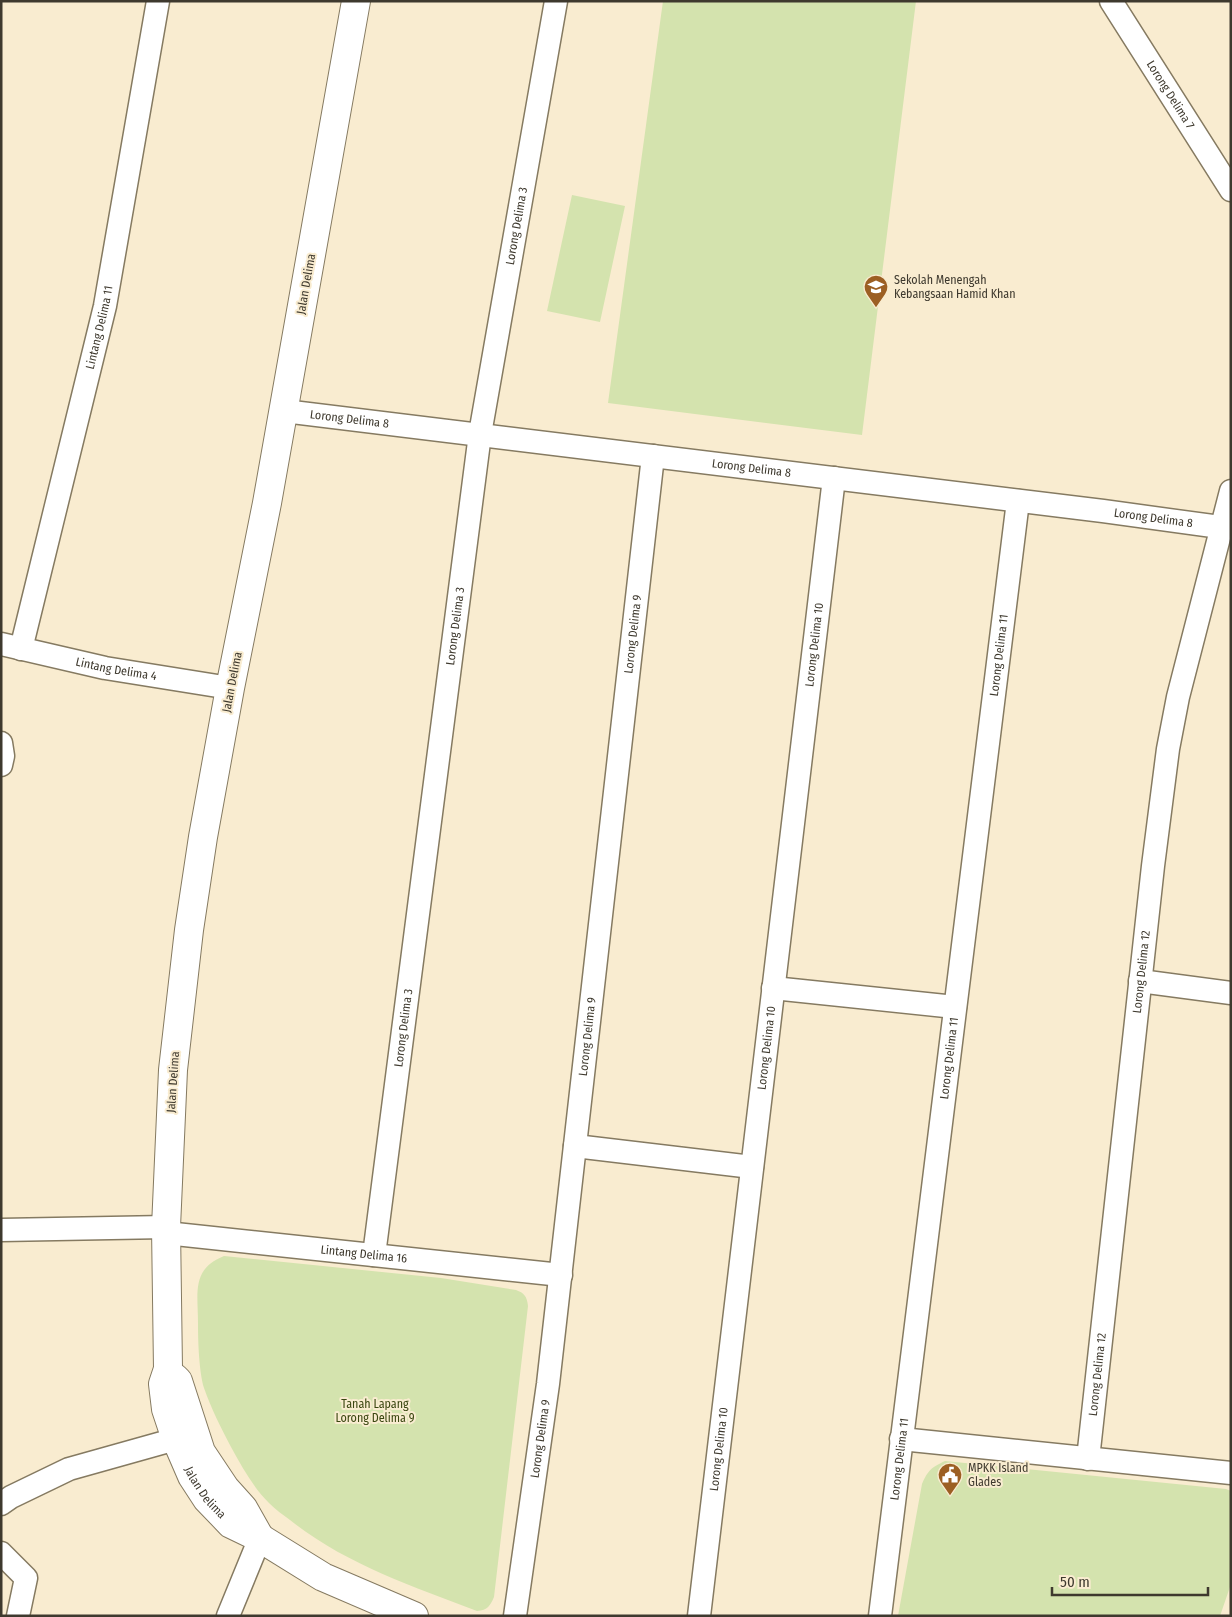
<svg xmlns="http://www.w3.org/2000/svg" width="1232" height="1617" viewBox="0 0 1232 1617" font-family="'Fira Sans Condensed',sans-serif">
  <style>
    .green { fill: #d4e3ae }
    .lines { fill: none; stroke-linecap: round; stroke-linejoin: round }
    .minor-casing { stroke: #857a61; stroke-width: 25 }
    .tertiary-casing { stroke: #857a61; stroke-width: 30 }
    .minor { stroke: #fff; stroke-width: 22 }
    .tertiary { stroke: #fff; stroke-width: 28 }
    .labels { text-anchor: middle; stroke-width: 4; stroke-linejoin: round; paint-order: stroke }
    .street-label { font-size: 12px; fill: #3e392e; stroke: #f9ecd0 }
    .poi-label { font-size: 12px; fill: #3e392e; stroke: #f9ecd0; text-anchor: start }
    .park-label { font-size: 12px; fill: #3a4610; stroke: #f9ecd0 }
  </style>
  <rect width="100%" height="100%" fill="#f9ecd0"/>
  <!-- green -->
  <path class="green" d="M663,1H916L862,435L608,403Z
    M572,195L625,206L600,322L547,311Z
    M224,1256L441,1278L516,1290C524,1293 527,1296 528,1306L494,1597C490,1606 488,1610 477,1611C412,1586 345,1564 290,1520C283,1515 275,1509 269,1503C253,1487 242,1467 231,1447C221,1428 211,1408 204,1388C199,1371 198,1341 198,1323C198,1293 191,1269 224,1256Z
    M945,1461L1226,1489L1231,1491V1584L1220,1616H898L922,1484C928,1470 932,1467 945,1461Z"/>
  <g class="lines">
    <defs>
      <g id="minor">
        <path id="s1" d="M1111,1L1231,190"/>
        <path id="s2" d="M284,411L1103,511L1220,527"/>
        <path id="s3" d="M1,644L105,668L230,688"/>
        <path id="s4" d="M21,649L105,306L158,1"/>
        <path d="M1,743L3,756L1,765"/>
        <path d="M1140,981L1231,993"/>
        <path d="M773,988L955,1007"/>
        <path d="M575,1146L752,1167"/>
        <path d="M1,1230L166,1227"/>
        <path id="s5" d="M166,1233L561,1275"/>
        <path id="s6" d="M374,1255L480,434L556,1"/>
        <path d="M901,1439L1231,1473"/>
        <path id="s7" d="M1088,1459L1153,866L1168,749L1178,697L1231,491"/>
        <path d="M1,1504L11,1497L69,1469L176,1439"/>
        <path d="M1,1553L26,1578L18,1616"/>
        <path d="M228,1616L260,1538"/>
        <path id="s8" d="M515,1616L548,1384L653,456"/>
        <path id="s9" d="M699,1616L834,478"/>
        <path id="s10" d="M880,1616L1018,501"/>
      </g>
      <g id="tertiary">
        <path id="s11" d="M356,1L267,503L230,688L203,837L189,930L173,1070L166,1227L168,1369L163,1384L166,1409L176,1439L192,1476L207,1499L231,1524L260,1538L323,1577L414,1616"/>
        <path d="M175,1378L178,1381L201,1452L225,1488L243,1508L260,1538"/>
      </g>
    </defs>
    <!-- minor casing -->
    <use href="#minor" class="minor-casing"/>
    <!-- tertiary casing -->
    <use href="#tertiary" class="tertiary-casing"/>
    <!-- minor -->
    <use href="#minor" class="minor"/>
    <!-- tertiary -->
    <use href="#tertiary" class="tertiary"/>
  </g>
  <!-- icons -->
  <defs>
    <symbol id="school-pin" viewBox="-11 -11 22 30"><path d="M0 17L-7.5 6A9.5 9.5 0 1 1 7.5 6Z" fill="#9c5f23" stroke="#f9ecd0"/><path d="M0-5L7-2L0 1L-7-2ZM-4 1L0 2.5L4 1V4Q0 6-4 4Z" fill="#fff"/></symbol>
    <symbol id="civic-pin" viewBox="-11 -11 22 30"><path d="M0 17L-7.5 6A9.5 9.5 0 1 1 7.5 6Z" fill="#9c5f23" stroke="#f9ecd0"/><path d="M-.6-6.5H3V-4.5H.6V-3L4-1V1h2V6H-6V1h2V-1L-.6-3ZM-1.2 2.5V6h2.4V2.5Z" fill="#fff"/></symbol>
  </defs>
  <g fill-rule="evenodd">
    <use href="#school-pin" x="862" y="273" width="28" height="38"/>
    <use href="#civic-pin" x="936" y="1461" width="28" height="38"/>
  </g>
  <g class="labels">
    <!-- street labels -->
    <g class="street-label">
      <text dy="4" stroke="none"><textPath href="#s1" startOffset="111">Lorong Delima 7</textPath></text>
      <text dy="4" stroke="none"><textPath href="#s6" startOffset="1039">Lorong Delima 3</textPath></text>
      <text transform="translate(306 284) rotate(-80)" y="4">Jalan Delima</text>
      <text dy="4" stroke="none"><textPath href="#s4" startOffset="331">Lintang Delima 11</textPath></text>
      <text dy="4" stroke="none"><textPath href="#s2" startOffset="66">Lorong Delima 8</textPath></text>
      <text dy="4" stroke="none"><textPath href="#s2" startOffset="471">Lorong Delima 8</textPath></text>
      <text dy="4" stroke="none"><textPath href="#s2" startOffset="876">Lorong Delima 8</textPath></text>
      <text dy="4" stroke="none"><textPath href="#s6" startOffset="634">Lorong Delima 3</textPath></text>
      <text dy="4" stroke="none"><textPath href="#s8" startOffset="989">Lorong Delima 9</textPath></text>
      <text dy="4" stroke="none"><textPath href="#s9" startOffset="978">Lorong Delima 10</textPath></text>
      <text dy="4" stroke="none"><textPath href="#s10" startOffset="968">Lorong Delima 11</textPath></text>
      <text dy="4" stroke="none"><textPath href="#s3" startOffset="118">Lintang Delima 4</textPath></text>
      <text transform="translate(232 682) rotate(-79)" y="4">Jalan Delima</text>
      <text dy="4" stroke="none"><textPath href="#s7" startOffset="490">Lorong Delima 12</textPath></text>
      <text dy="4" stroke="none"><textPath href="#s6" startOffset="229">Lorong Delima 3</textPath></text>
      <text dy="4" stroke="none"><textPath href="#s8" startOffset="584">Lorong Delima 9</textPath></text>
      <text dy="4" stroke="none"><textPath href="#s9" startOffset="572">Lorong Delima 10</textPath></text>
      <text dy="4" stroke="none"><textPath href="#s10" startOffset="562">Lorong Delima 11</textPath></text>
      <text transform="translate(173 1082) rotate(-86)" y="4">Jalan Delima</text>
      <text dy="4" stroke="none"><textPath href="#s5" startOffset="199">Lintang Delima 16</textPath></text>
      <text dy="4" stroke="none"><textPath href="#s7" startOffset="85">Lorong Delima 12</textPath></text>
      <text dy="4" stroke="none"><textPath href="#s8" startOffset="179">Lorong Delima 9</textPath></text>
      <text dy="4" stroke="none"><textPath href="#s9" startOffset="168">Lorong Delima 10</textPath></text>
      <text dy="4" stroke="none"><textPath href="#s10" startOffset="158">Lorong Delima 11</textPath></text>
      <text dy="4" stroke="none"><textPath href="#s11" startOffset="1518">Jalan Delima</textPath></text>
    </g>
    <!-- poi labels -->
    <g class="poi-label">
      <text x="894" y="284">Sekolah Menengah<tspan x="894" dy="14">Kebangsaan Hamid Khan</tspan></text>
      <text x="968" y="1472">MPKK Island<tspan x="968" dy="14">Glades</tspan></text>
    </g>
    <!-- park labels -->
    <g class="park-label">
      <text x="375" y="1408">Tanah Lapang<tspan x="375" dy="14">Lorong Delima 9</tspan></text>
    </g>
  </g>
  <!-- border -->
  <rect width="1232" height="1617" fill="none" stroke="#3e392e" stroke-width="5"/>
  <!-- scale -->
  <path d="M1052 1587v8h156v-8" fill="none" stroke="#3e392e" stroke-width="2.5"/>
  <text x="1060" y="1587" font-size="15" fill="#3e392e" stroke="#f9ecd0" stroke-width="4" paint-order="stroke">50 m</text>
</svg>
